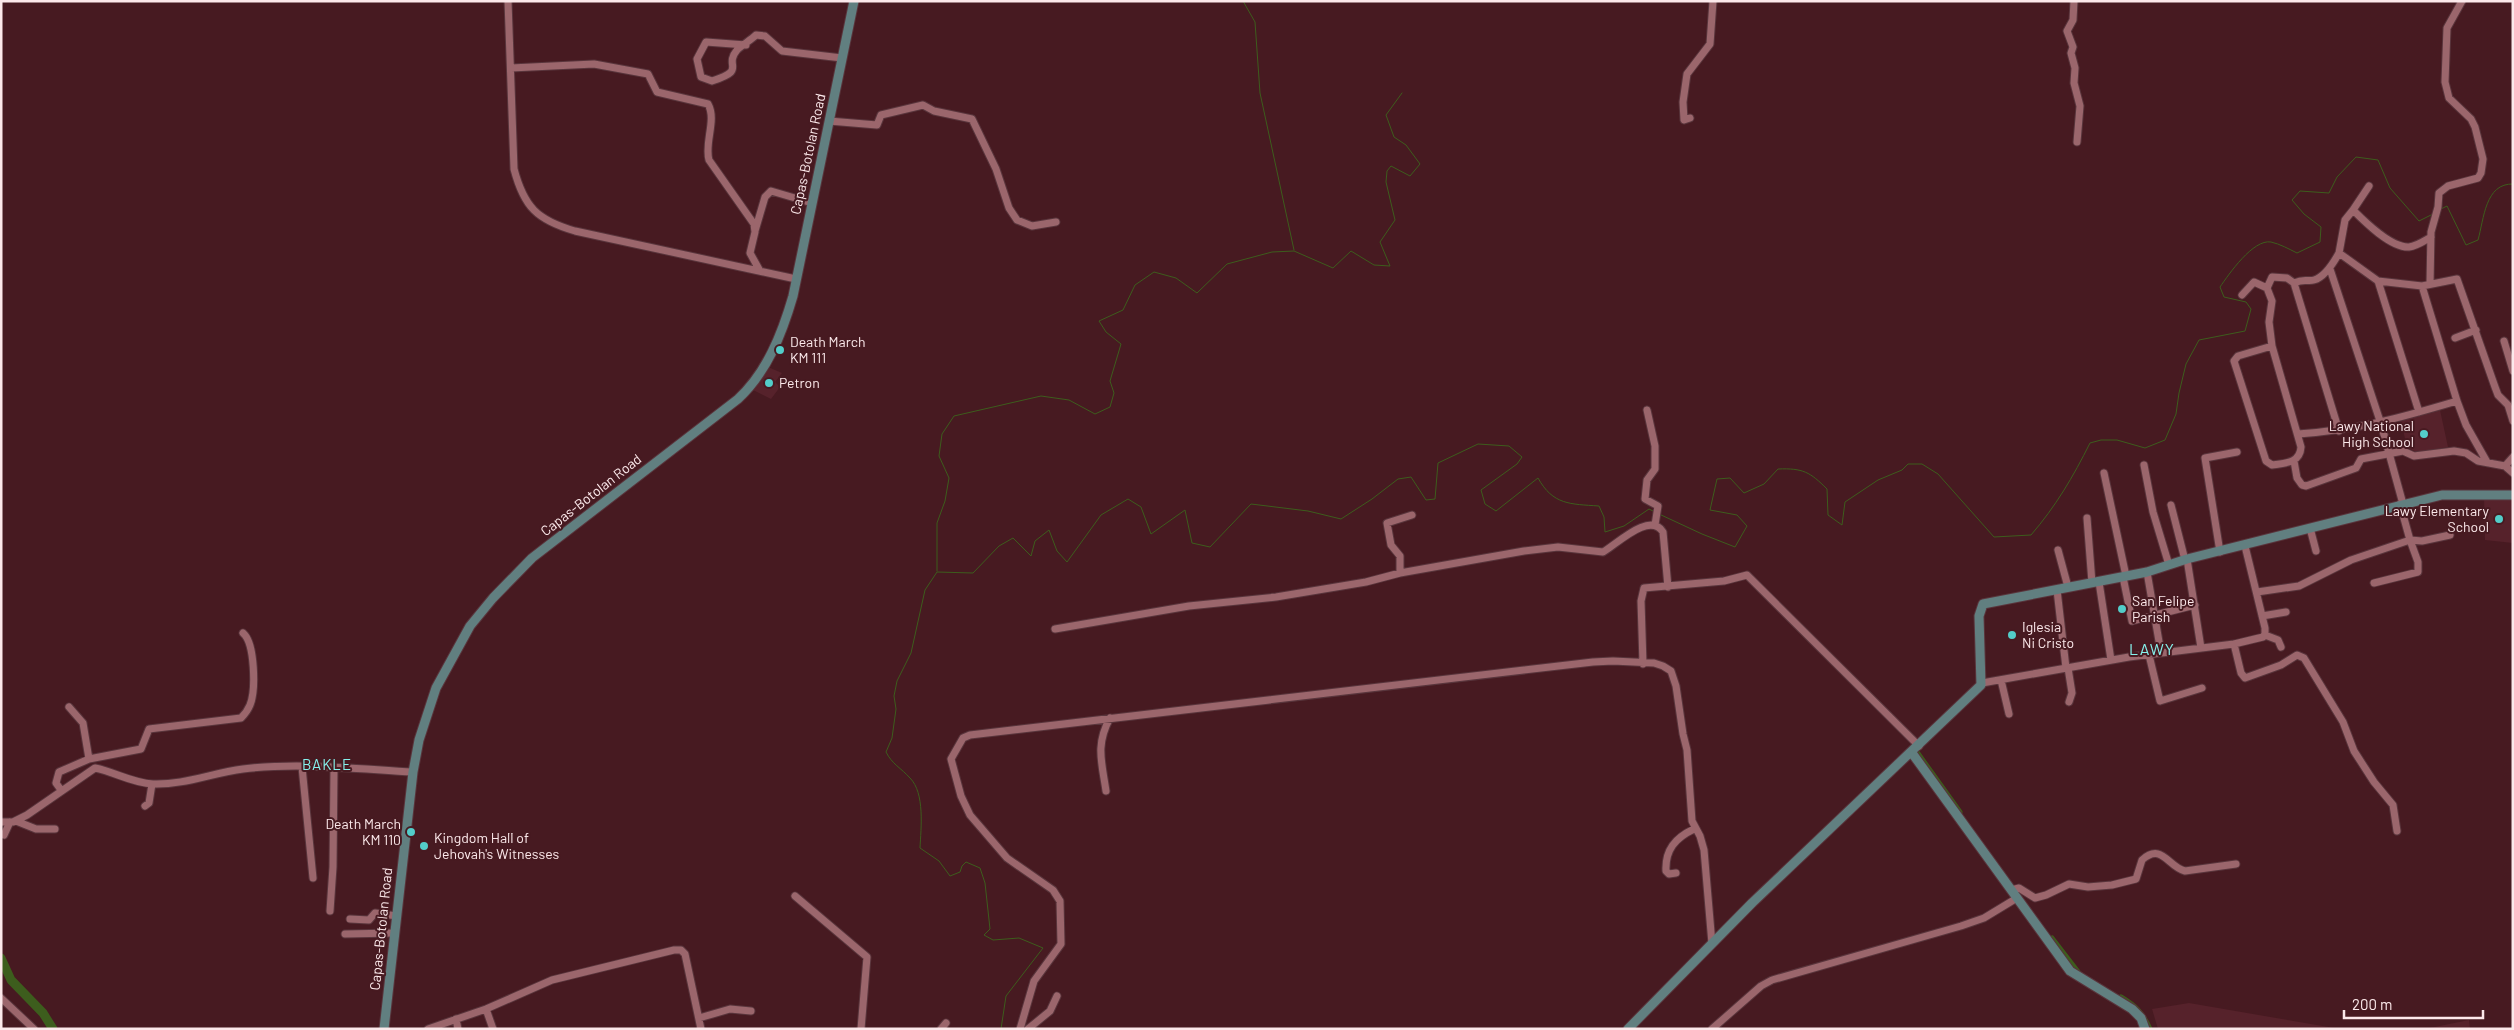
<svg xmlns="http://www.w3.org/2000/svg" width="2514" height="1030" viewBox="0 0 2514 1030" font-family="Barlow,sans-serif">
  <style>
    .built { fill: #56222b }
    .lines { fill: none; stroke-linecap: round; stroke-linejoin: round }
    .stream { stroke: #3d5d1d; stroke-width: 1 }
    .canal { stroke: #3d5d1d; stroke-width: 5 }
    .river { stroke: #3d5d1d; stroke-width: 9 }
    .minor-casing { stroke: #59353c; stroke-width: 9 }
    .major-casing { stroke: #59353c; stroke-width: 11 }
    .minor { stroke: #9b666c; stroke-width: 7 }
    .major { stroke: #617f80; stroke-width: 9 }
    .poi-dot { fill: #53cdc9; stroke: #471a21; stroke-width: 2 }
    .labels { text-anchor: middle; stroke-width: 4; stroke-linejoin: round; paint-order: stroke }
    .street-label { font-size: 14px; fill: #fce9eb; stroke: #471a21 }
    .poi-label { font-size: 14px; fill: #fce9eb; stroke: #471a21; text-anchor: start }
    .neighbourhood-label { font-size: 15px; letter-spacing: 1px; fill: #86f2ed; stroke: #471a21 }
    .quarter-label { font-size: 16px; letter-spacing: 1px; fill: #86f2ed; stroke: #471a21 }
  </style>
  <rect width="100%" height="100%" fill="#471a21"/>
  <!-- built -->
  <path class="built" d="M768,367L782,373L775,382L780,387L771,399L753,390Z
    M2440,410L2448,447L2417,452L2407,448L2401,420Z
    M2484,496L2513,498V543L2485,540Z
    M2189,1003L2340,1029H2158L2152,1009Z
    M2469,1020L2470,1029H2425Z"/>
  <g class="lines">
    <!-- stream -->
    <path class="stream" d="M1243,1L1255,22L1260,93L1294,250
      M2441,209L2447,206L2466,245L2478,240C2484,219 2485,183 2513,184
      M1659,514L1702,534L1735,547L1747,526L1737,515L1710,510L1717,479L1730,478L1744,493L1764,484L1778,469C1803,468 1810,472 1827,489L1828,515L1842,525L1845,502L1878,480L1902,470L1908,464H1922L1938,474L1994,537L2031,535C2056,506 2073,477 2090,443L2101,440H2117L2145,448L2165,440L2176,414L2179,393L2186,364L2199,340L2245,331L2251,309L2246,302L2224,297L2220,287C2229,274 2253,239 2271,242C2280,244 2289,249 2297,253L2320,242L2321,227L2304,214L2292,200L2300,191L2329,193L2337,177L2356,157L2378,160L2390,188L2419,221L2433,214
      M937,571V523L945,501L949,478L939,456L942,434L954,416L1041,396L1069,400L1095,414L1110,407L1114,393L1110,381L1121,344L1106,332L1099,321L1123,310L1135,285L1154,272L1176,278L1197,293L1227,264L1272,252L1294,251L1333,268L1351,251L1374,265L1390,266L1380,242L1395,220L1386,182L1387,171L1391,166L1410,176L1420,164L1406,145L1394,137L1386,115L1402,93
      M1001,1029L1006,996L1043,948L1019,938L993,940L984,935L990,929L985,883L980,868L966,862L962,866L960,872L950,876L939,861L920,848C921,828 925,793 910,778C901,768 892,764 886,752L892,738L896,709L894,696L897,681L911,653L925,590L937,572L973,573L999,546L1013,538L1031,556L1035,541L1049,530L1057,551L1067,562L1101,515L1128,499L1141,507L1151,534L1185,510L1192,543L1210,547L1251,504L1308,511L1341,519L1372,499L1398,479L1411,477L1426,500L1435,499L1438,463L1478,444L1509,446L1522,457L1517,464L1481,490L1485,504L1496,511L1538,478C1553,505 1570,504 1599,506L1604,517L1605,532L1624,526L1649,509L1653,511"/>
    <!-- canal -->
    <path class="canal" d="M1917,752L1960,812
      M2052,938L2079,973
      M2121,997C2136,1006 2143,1013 2150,1029"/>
    <!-- river -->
    <path class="river" d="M1,958L11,980L43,1013L53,1029"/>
    <defs>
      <path id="minor" d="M508,1L514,169C524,207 537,220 575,231L796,279
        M2074,1L2073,20L2067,31L2073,47L2071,53L2075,68L2074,83L2080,106L2077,142
        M746,45L706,42L697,59L701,77L712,81C748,69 723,67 737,50C742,45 751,40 756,35L765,36L782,51L842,58
        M511,68L594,64L648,74L657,92L708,104C717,120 704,143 709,160L754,224L755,232L750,253L760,271
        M1690,118L1684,120L1683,102L1687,74L1710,44L1713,1
        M829,121L877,125L881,115L923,105L934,111L972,119L996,169L1009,208L1017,220L1032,226L1056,222
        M2369,186L2353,210C2365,222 2391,248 2409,247C2417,246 2424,241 2431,237
        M755,231L765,197L771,191L812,203
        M2339,253L2345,220L2353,210
        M2330,269L2381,424L2403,504
        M2378,281L2419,412
        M2294,283C2305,278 2307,282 2314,280C2325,277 2334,262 2339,253L2378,281L2422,286L2457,279L2495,387L2498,395L2508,405L2513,421
        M2430,284L2431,232L2438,207L2439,193L2448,186L2478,178L2481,173L2483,159L2475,127L2471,119L2449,98L2445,82L2447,28L2462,1
        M2422,286L2457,401L2466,425L2487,462
        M2267,288L2272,277L2287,278L2294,283L2339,431
        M2242,295L2254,282L2267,288L2272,301L2269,322L2272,346L2301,447C2300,463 2286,463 2272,465L2266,461L2234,361L2238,356L2272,346
        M2455,338L2476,330
        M2504,341L2513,371
        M1647,410L1655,446V469L1647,480L1645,499L1658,506L1655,525
        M2298,434C2357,430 2400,418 2457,401
        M2294,461L2297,478L2302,485L2306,486L2356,468L2361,459L2403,451L2414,456L2454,451L2466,453L2478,461L2505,466L2513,473
        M2144,465L2153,512L2169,565
        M2505,466L2513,457
        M2104,473L2126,576
        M2171,505L2185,560
        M2087,518L2092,583
        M2310,528L2316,551
        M2058,550L2068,587
        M2220,552L2205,458L2237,452
        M2187,559L2201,648
        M2147,572L2161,653
        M1400,573V556L1391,545L1387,523L1412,515
        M2123,577L2132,621L2195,605
        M2099,582L2111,660
        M2374,583L2418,572V562L2410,540L2422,541L2450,535
        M2057,590L2066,668
        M2257,592L2299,586L2351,560L2410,540L2400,504
        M2262,616L2286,612
        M1055,629L1189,606L1276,597L1366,582L1400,573L1524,551L1558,547L1603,552C1617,544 1650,511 1663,532L1668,587
        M2265,635L2278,640L2281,647
        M2234,644L2241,673L2245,678L2281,665L2297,655L2304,658L2343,722L2354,751L2374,782L2393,805L2397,831
        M2149,655L2160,701L2202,688
        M1643,664L1641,601L1644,588L1724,581L1747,575L1919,746
        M2068,668L2072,693L2069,702
        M2001,680L2009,714
        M1982,683L2129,657L2234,644L2263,637L2265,634V628L2245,546
        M69,707L83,723L89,759
        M302,767L313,878
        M61,790L56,783L59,772L89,759L141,749L149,729L241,718C245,714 248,710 250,705C256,690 255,643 243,633
        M1106,791C1102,763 1095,745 1110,718
        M145,806L149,803L152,784
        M16,821L36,829H55
        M1,822H13L27,815L95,768C115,772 132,783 153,784C184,785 212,773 243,769C298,762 358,769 413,772
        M4,835L10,822
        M1676,873L1669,874L1666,871C1665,850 1675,838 1694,829
        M2011,890L2019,888L2035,898L2046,895L2069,884L2088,887L2112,885L2136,879L2142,860C2162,842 2168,867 2185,871L2236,864
        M795,896L867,957L861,1029
        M330,911L333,867L334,769
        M350,919L369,920L375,913L397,916
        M345,934L395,933
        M1,998L34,1029
        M486,1009L493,1029
        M699,1018L730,1009L751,1011
        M456,1019L458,1029
        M428,1029L486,1009L552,980L674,950H681L685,954L701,1029
        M941,1029L946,1023
        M1020,1029L1034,981L1061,944L1060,901L1053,890L1007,858L970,815L961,796L951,759L963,738L970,735L1593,662L1613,661L1654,663L1663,666L1671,671L1676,686L1683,734L1687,750L1692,821L1700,836L1704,850L1712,944
        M1028,1029L1050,1011L1057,996
        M1712,1029L1761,986L1772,980L1961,926L1984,918L2017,898"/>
      <path id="major" d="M1912,753L2070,971L2132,1009L2141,1018L2145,1029
        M384,1029L413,772L419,740L436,688L470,626L493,598L532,558L738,399C767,372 782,334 793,296L854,1
        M1628,1029L1752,903L1981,685L1979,616L1983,604L2147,572L2187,559L2442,495H2513"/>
    </defs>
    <!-- minor casing -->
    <use href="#minor" class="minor-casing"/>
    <!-- major casing -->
    <use href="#major" class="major-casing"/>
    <!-- minor -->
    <use href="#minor" class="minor"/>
    <!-- major -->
    <use href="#major" class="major"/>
  </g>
  <!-- markers -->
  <g class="poi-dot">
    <circle cx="780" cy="350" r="5"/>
    <circle cx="769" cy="383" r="5"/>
    <circle cx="2424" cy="434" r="5"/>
    <circle cx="2499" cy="519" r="5"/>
    <circle cx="2122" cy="609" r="5"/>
    <circle cx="2012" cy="635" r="5"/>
    <circle cx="411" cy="832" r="5"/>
    <circle cx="424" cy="846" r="5"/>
  </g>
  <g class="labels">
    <!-- street labels -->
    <g class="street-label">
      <text transform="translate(808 154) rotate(-78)" y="5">Capas-Botolan Road</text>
      <text transform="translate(591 495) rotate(-38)" y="5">Capas-Botolan Road</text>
      <text transform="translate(381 929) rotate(-84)" y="5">Capas-Botolan Road</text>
    </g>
    <!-- poi labels -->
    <g class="poi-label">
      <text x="790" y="347">Death March<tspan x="790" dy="16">KM 111</tspan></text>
      <text x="779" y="388">Petron</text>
      <text x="2414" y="431" text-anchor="end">Lawy National<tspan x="2414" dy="16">High School</tspan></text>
      <text x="2489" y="516" text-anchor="end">Lawy Elementary<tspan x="2489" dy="16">School</tspan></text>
      <text x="2132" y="606">San Felipe<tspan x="2132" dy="16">Parish</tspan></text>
      <text x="2022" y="632">Iglesia<tspan x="2022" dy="16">Ni Cristo</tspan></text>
      <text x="401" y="829" text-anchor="end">Death March<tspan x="401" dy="16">KM 110</tspan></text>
      <text x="434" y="843">Kingdom Hall of<tspan x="434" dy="16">Jehovah's Witnesses</tspan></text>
    </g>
    <!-- neighbourhood labels -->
    <g class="neighbourhood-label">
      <text x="327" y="770">BAKLE</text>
    </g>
    <!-- quarter labels -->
    <g class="quarter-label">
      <text x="2152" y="655">LAWY</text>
    </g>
  </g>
  <!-- border -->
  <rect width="2514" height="1030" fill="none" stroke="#fce9eb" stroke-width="5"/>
  <!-- scale -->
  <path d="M2344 1010v8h139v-8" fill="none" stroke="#fce9eb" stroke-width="2.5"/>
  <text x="2352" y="1010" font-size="15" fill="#fce9eb" stroke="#471a21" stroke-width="4" paint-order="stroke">200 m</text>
</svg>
